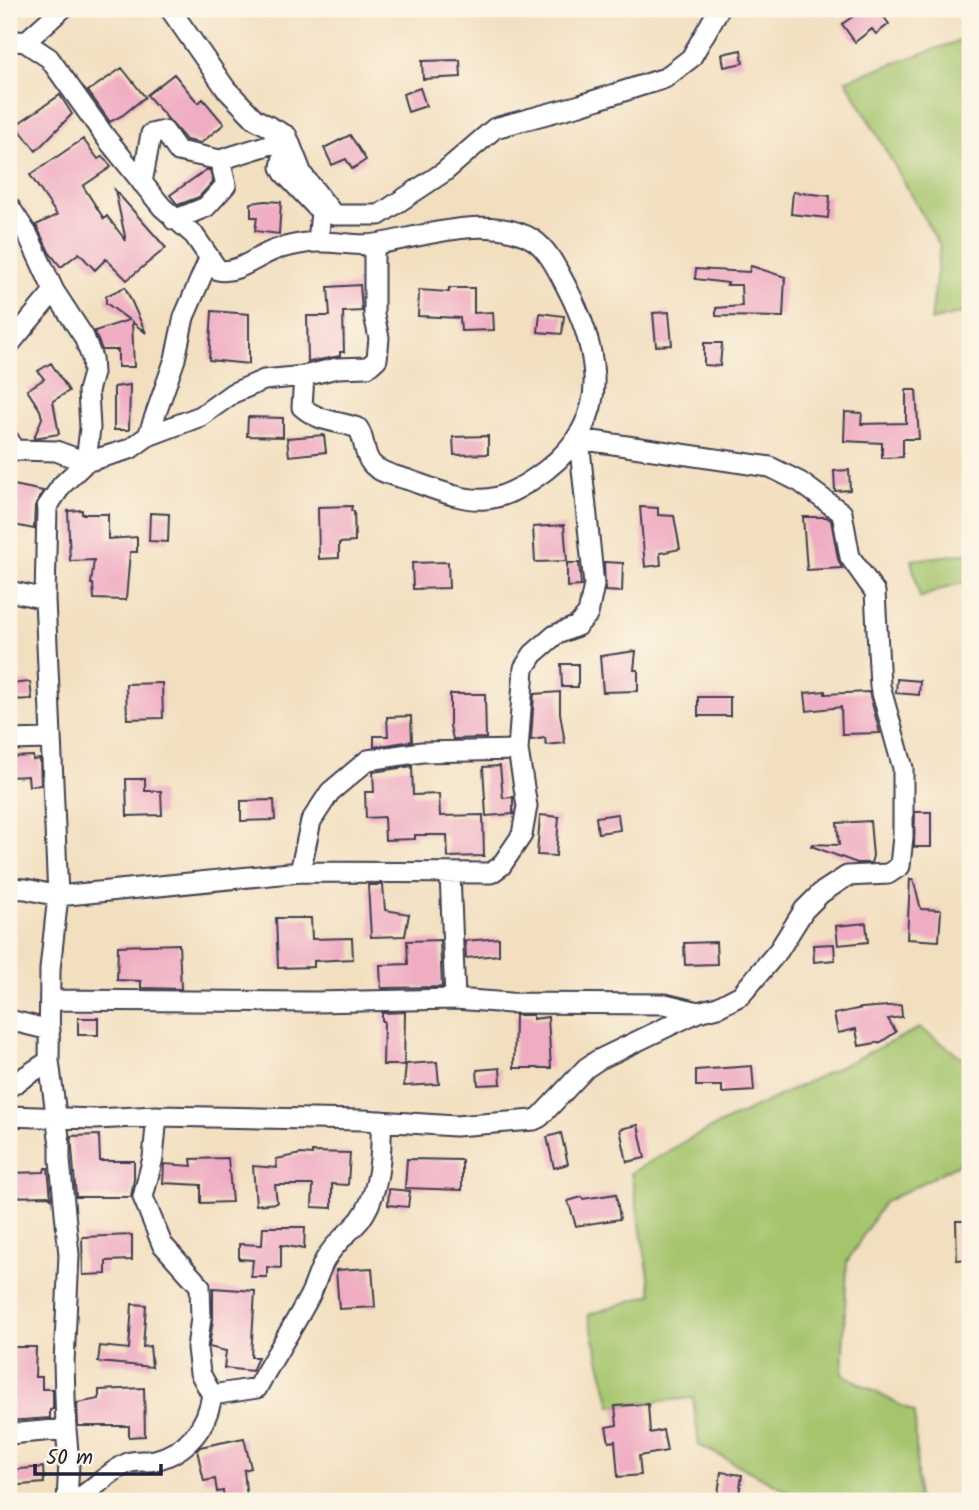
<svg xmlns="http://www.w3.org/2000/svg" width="979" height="1510" viewBox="0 0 979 1510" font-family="Kalam,sans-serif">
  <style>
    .green { fill: #a5c56d; stroke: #647454; stroke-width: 2 }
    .building { fill: #efacc2 }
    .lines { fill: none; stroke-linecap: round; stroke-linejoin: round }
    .minor-casing { stroke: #413e4f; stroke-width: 23 }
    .minor { stroke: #fff; stroke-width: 19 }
  </style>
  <rect width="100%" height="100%" fill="#fcf5e5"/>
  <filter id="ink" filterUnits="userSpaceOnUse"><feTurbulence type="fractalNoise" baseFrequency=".0143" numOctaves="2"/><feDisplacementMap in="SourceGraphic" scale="14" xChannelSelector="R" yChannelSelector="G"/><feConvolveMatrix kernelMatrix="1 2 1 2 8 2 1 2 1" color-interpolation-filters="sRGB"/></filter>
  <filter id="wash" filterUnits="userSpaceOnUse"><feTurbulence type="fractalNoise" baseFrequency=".00686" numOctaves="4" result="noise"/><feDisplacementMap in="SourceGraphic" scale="28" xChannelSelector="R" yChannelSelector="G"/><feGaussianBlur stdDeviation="1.57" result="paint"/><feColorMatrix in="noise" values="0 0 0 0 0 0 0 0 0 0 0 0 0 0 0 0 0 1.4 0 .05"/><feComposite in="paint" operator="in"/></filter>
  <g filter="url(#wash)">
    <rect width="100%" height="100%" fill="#f2dfc0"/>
    <!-- green -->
    <path class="green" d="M970,37V311L931,321L940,246L846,80Z
      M970,553V581L947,587L920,598L911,560Z
      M920,1028L970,1063V1158L883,1203L847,1262L842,1374L915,1413L918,1501H807L699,1445L693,1398L611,1406L588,1315L652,1294L631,1173L689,1139Z"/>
    <g id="blocks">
      <!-- building -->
      <path class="building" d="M864,9H878L889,24L876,34L872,29L855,42L842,24Z
        M741,50L743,63L724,67L722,54Z
        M460,60L461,77L423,79L422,61Z
        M122,68L145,97L123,115L110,122L88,91Z
        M174,74L198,103L203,99L224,124L201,143L186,140L147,95Z
        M420,88L426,106L408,112L403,94Z
        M60,95L72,114L36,151L16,125Z
        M350,135L366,160L352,169L346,159L332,165L324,148Z
        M83,139L98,159L103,156L111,167L83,186L104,219L107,216L126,241L115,190L166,248L127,280L106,259L95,270L79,253L61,267L49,252L36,225L57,215L30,175Z
        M206,170H210L213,182L199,197L178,205L170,195Z
        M793,192L830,196L828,218L791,214Z
        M265,201L281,202L279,234L255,231L257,217H251V203Z
        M751,266L785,277L783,317L716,316V308L742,306L741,285H727L728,283L695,279L696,269L749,272Z
        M360,285L362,311L343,312L344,352H340V356L308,362L307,316H330L328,287Z
        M125,287L146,333L132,322L134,367H118V350H102L95,333V331L129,320L106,303V296Z
        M449,288H474V313L493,312L494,330L461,331L460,318L418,316L419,290L449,292Z
        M212,311L249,314V364L209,360Z
        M669,312L672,345L656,346L653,313Z
        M540,313L564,316L562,334L538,332Z
        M704,343H722L720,366L704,365Z
        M51,363L69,391L53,401L59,434L34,438L42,418L40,410L27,390L44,379L38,371Z
        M130,385L129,430H114V387Z
        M906,390H916L919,439H903V457L882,458V443L844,441L845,412L862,413L861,424L906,423Z
        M248,417L283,418V437L247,436Z
        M324,435L326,452L289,456L287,438Z
        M488,436V454L454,455L453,437Z
        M849,470L850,490L835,491L834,471Z
        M9,484L43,491L35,506L34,529L9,524Z
        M352,506L351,511H354L355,542L339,543V558L319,559L318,507Z
        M640,507L658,508V515L674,516L680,549L660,553L661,565L645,567Z
        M82,510V514H108V539L137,537V552H130L126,600L94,599L93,584H91L94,560L70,561L68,511Z
        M150,513L169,514L168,542L149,541Z
        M803,517H826L831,520L838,559L842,568L807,570Z
        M564,525L567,561L535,562L533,527Z
        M448,562L449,588L413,589L412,563Z
        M604,562L623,563L622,592L605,591Z
        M567,563H579L581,586L567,587Z
        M636,651L634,670H638V691L603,692L600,656Z
        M561,664H578V687H562Z
        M897,679L920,681L919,695L896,693Z
        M30,682L32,699L9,700V684Z
        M162,683L163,718L127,719L126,684Z
        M825,691V694L869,692L880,733L842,734L841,707L807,711L805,693Z
        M560,692V713L565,743L546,745L545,738L531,740L534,694Z
        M450,694H485L486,738L453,739L450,726Z
        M698,697H730V716H698Z
        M411,716L412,741L374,747V736H388L387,717Z
        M33,756V760L40,759L41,785L29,786L28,776L9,777V757Z
        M412,766L413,795L439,794L440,816L483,815L484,856L448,857L447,835H415V839L385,840L384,817L366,818L365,792H374L373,772Z
        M500,766L503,798L513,797V814L486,816L483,767Z
        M126,779H145V791H161L162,815L127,816Z
        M274,800L275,820L241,821V801Z
        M915,812H931V847H914Z
        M618,814L620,830L598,833L596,817Z
        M540,815L559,817L556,856L537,855Z
        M870,821L873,856L871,863H857L811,846L812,844L839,845L837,823Z
        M910,879H913L921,909L941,910L939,941L907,939Z
        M368,885H383L385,910L409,914L405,936L371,937Z
        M276,918H311L312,939L352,938L353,959L314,961V967L278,968Z
        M866,923L868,942L838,945L836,926Z
        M499,938V955L466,958L465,941Z
        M440,940L442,987L381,988L380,965L408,964L407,941Z
        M716,942L717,964L685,965L684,943Z
        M179,944L181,989L141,988V981L117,980L118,946Z
        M834,944L835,960L814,962L813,945Z
        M901,1005L902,1017L888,1019L896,1032L881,1042L859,1046L856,1029L838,1033L834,1014L862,1008Z
        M405,1012L404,1065H383L384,1021H382V1013Z
        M515,1015H533V1019L548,1017L551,1068H514Z
        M78,1018H98V1035H78Z
        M437,1062L439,1084L404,1086L406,1064Z
        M752,1066L754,1091L722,1093V1086H696V1070Z
        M500,1068L501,1084L478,1085L477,1070Z
        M638,1125L645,1158L627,1162L620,1129Z
        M561,1133L568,1164L554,1168L547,1137Z
        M99,1135L100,1161H134V1179L131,1197H76L71,1136Z
        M312,1152L350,1153L348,1185L332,1184V1208L312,1207L313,1185H275L277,1203L256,1205L253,1166L277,1168L276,1159L301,1154L312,1155Z
        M228,1158L232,1202L201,1203V1185L163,1183L164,1164L192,1166L191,1159Z
        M407,1159L462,1160V1190L405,1188Z
        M45,1168H48L51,1198L48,1196L11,1197L10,1173L44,1172Z
        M389,1189L410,1191L408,1207L388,1205Z
        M616,1194L620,1219L576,1226L568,1201L582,1197L583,1199Z
        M956,1221H970V1259L957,1260Z
        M263,1227H305L304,1249L281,1245V1268L267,1267V1277H251L253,1260L239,1259V1244L262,1245Z
        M132,1235V1260L106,1261V1274L83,1275L82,1237Z
        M372,1268L375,1307L339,1309L336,1270Z
        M213,1288L255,1291L251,1357H258L252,1371L224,1368L226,1351L209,1347L213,1319Z
        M132,1304L146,1305L143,1347L150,1346L152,1367L98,1362L100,1346L129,1349Z
        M9,1347H36L35,1377H42V1389H53V1409L50,1410V1418L9,1421Z
        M144,1388L145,1436L129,1437V1426H78L77,1403L99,1399V1390Z
        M648,1404L650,1433L663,1430L667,1451L639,1456L641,1475L618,1477L615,1441L609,1442L606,1427L617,1425L615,1406Z
        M244,1438L251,1468L244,1470L247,1501H224L223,1491L217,1492L215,1479L204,1481L197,1450L200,1447Z
        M43,1467L44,1483L9,1486V1470Z
        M721,1472L742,1475L738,1501H717Z"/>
    </g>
  </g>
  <g filter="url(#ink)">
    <use href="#blocks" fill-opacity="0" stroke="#413e4f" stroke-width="2"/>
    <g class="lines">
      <defs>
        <path id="minor" d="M170,9L226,89L255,119L287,136L302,174L334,215H379L444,172L495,128L580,105L665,78L691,58L719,9
          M9,40L25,42L49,58L107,139L162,207L194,235L218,270C239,275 261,252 281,248C293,245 306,242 318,242C337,241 357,247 376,244C422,237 488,213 532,239C548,249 557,269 566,286C581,315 592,343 594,376C596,416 577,446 546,470C489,513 470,502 409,480C396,476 379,473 371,463C363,453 365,438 358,428C336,420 321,423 302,407L304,376
          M25,42L62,9
          M142,183L151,134L164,131L178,151L220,160
          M9,206L28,235L54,291L84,337L92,358L93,373L88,391L90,428L86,462L62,485L47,507L45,599L58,896L50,969L49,1061L60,1145V1160L69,1255L64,1363L66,1429L69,1463L67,1501
          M174,220L206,207L226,185L220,160L281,141L285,147L281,167L284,173L321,212L318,242
          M9,345L54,291
          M148,436L175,359L184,317L209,259
          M9,440L13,450L56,451L86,462L130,449L148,436L201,416L233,393L264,380L304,376L337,368L368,367L377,359L379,338L374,315V245
          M9,591L45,599
          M9,740L50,739
          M300,872L311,821L330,792L368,760L422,752L518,750
          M450,873L455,999
          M9,888L26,889L58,896L300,872L491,873L501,866L522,835L527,806L518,750L524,668L533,654L555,635L577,626L588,614L594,585L579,439L770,467L800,482L842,513L850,557L875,592L880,686L903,768V836L900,866L888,874L847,876L821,893L804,910L779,950L741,995L718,1007L698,1012L598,1060L586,1068L540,1117L534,1120L455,1126L363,1120L157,1116L95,1119L9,1116
          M50,1000L315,1002L455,999L510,1003L665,1004L698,1012
          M9,1020L50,1030
          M9,1087L49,1061
          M157,1116L153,1158L143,1197L162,1244L200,1286L201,1318L197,1348L200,1373L212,1395
          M9,1434L66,1429
          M75,1501C93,1490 109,1471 128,1463C136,1460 147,1462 155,1460C187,1452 207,1427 212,1395L257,1388C273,1358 292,1329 308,1299C315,1287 318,1272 325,1260C334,1243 349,1233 360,1220C380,1194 382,1152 381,1121"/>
      </defs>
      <!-- minor casing -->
      <use href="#minor" class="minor-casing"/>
      <!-- minor -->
      <use href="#minor" class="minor"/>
    </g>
  </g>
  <!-- margin -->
  <rect width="979" height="1510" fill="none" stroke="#fcf5e5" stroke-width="35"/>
  <!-- scale -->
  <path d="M35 1464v10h126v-10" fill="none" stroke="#22223b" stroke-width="3.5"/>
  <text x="46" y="1464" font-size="21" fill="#22223b" stroke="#fcf5e5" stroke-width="5" paint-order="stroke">50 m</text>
</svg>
